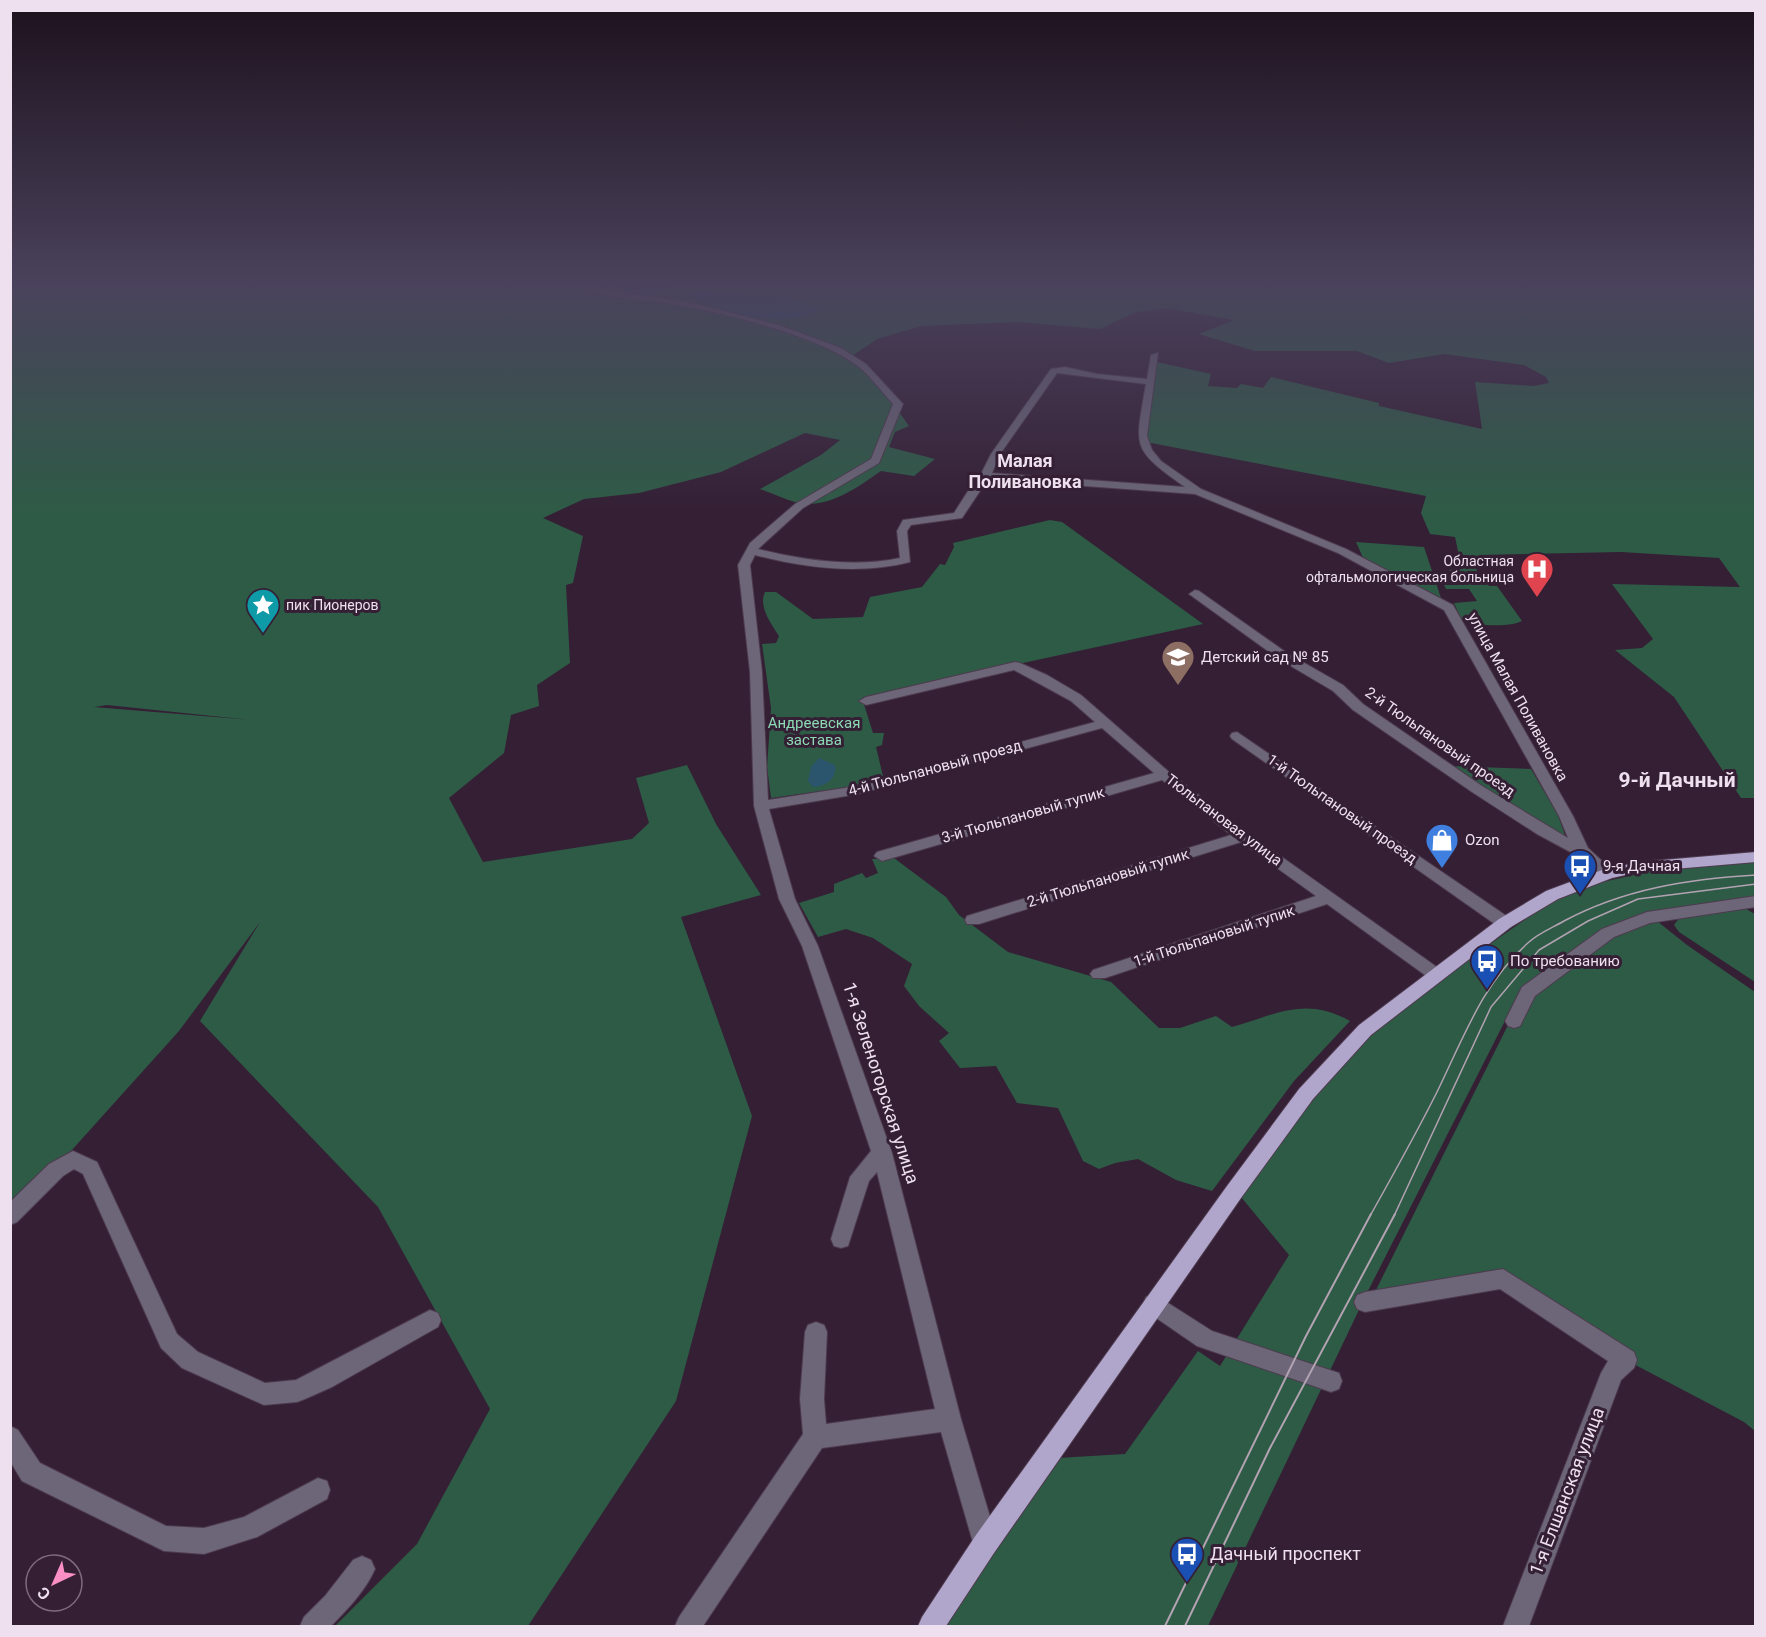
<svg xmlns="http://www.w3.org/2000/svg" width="1766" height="1637" viewBox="0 0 1766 1637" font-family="Roboto,sans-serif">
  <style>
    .green { fill: #2e5b46; fill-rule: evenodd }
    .water { fill: #2a556d }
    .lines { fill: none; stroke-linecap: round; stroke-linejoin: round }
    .minor-casing { stroke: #4e3a4e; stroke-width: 2 }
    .major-casing { stroke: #4e3a4e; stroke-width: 2 }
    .minor { fill: #6c6678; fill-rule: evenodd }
    .major { fill: #b0a5ca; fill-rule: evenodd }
    .tram-far1 { stroke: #b2a2b2; stroke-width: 1.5 }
    .tram { stroke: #b2a2b2; stroke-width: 2 }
    .labels { text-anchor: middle; stroke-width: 6; stroke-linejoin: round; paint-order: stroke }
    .far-poi-label { font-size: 14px; fill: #eee0ee; stroke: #341f34; text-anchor: end }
    .poi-label { font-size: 15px; fill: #eee0ee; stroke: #341f34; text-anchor: start }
    .street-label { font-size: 15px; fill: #eee0ee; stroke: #341f34 }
    .park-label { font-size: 15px; fill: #8cd9b4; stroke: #341f34 }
    .far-district-label { font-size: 18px; font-weight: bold; fill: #eee0ee; stroke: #341f34 }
    .near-street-label { font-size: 18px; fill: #eee0ee; stroke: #341f34 }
    .near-poi-label { font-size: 18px; fill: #eee0ee; stroke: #341f34; text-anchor: start }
    .district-label { font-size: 21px; font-weight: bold; fill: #eee0ee; stroke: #341f34 }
  </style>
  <rect width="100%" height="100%" fill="#341f34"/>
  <!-- green -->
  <path class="green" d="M11,285H1755V798H1741L1674,697L1615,650L1642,648L1653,639L1612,584L1740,587L1719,558L1621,552L1479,555L1482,564L1476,569L1480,575H1453L1449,570L1454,569L1449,556H1459L1455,537L1430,534L1421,513L1426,496L1146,442L1157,362L1211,374L1208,386L1237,388L1241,384L1263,388L1271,377L1379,403V406L1482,429L1475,382L1534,386L1549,383L1546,377L1524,365L1444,354L1389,363L1357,351H1255L1199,334L1234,320L1167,308L1136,312L1100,329L1017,322L921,326L877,339L849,358L882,388L909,426L895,432L889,447L935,459L914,476L881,471C858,487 826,511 795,502C784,499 772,493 760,489L821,455L840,440L805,433L721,472L639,493L584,499L543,518L583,536L573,583L566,585L570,663L537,685L539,706L511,715L504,753L449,798L483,862L632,839L649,823L636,778L687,765L716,824L761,895L681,917L752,1116L676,1401L528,1626H335L417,1544L490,1409L378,1207L200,1021L260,922L179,1031L71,1151L50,1168L11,1209ZM107,705L251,720H252L94,707Z
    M1050,520L1062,522L1203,624L862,698L873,733H884L882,745L876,747L883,776L850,787L771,798L767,767L771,708L762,644L776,643L779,636C771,624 758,606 765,592H776L813,619L863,617L870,597L922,587L940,564L945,565L954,547L953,543Z
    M1356,542L1424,547L1442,601L1364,560Z
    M1457,581H1486L1489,586H1497L1522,621C1508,628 1475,626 1461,619L1454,603L1477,601L1469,589H1446L1444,585H1460Z
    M1450,766L1531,769L1558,815L1566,838L1558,837Z
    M894,858L946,897L959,915L1008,952L1111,982L1159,1028H1180L1216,1016L1232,1027C1277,1014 1306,996 1350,1021L1294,1081L1212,1191L1176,1180L1138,1159L1115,1163L1099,1169L1083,1161L1058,1108L1017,1103L996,1066L960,1068L939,1041L949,1033L919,1006L904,986L912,964L873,938L846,929L818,937L799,903L834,892V884L862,873L866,878L878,873L872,859Z
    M1755,862V897L1644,915L1511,1009L1368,1291L1208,1626H944L1058,1458L1125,1454L1198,1351L1220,1366L1289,1255L1241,1197L1313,1099L1371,1034L1428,987L1555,899L1603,882L1647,872Z
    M1741,906L1755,914V982L1679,932L1674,925L1679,918Z
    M1657,921L1687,945L1755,992V1431L1744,1422L1626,1360L1503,1279L1375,1292L1507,1027L1518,1019L1533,993L1612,936Z"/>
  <!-- water -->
  <path class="water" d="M607,285H670L658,294H633Z
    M701,290L791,297L819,308C790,334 716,309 683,296Z
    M819,758L835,765C837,779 826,786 813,787L808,781L811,767Z"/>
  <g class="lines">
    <defs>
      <path id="minor" d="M577,285H589L612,291L693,303L779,325L841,348L866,364L901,402L903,404L879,463L803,508L758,549C803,560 854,568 900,558L897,531L903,520L954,513L977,477L981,474L991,454L1051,369L1065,367L1097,374L1147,379L1151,355L1158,353L1147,436L1152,450L1161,461L1201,489L1346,549L1453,605L1573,816L1588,848L1616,874L1608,879L1602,878L1576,855L1537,834L1472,792L1353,710L1333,691L1279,659L1189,594L1195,590L1199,591L1287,653L1343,685L1363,704L1482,786L1568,838L1559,816L1444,610L1338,553L1195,494L988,479L962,518L911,525L907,531L910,562C859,575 805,568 755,555L750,565L762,672L768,800L857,786L1095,722L1071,701L1014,670L866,705L859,701L866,697L1015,662L1020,663L1047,675L1081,695L1169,772L1248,833L1441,970L1444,974L1441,978H1429L1327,904L1105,978H1093L1090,974L1093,970L1316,896L1241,842L979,924H967L965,920L967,916L1231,835L1162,780L882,861L874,856L877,852L1154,773L1102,728L858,794L769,809L795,899L818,946L892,1153L961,1419L998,1544L994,1553L985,1557L976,1553L941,1432L822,1448L703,1626H675L679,1617L803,1434L800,1399L805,1332L808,1325L816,1322L824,1325L827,1332L824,1399L826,1424L935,1409L877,1172L869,1181L848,1246L841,1248L834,1246L831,1239L850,1177L871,1151L802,946L779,899L754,806L750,672L738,565L750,543L795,504L871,459L893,404C882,392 872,378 859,367C819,335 717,311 666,303C641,300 598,298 577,285ZM1057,373L1146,384C1135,448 1130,448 1185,487L992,473L1000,454Z
        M1237,732L1511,919L1513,923L1511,927H1499L1232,739L1230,736L1232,733Z
        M1756,896V907L1650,923L1614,937L1535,996L1520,1026L1514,1028L1508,1026L1505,1021L1522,987L1602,929L1647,912Z
        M73,1151L97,1162L177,1334L198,1352L265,1383L296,1380L430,1310L438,1313L441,1320L438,1327L332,1387L305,1399L297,1402L264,1405L182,1368L161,1348L83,1174L74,1169L63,1176L17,1222L10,1225V1202L49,1164Z
        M1503,1269L1634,1352L1637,1360L1634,1368L1621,1380L1529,1626H1503L1601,1373L1608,1361L1500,1289L1365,1312L1357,1309L1354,1302L1357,1295L1365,1292Z
        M1154,1294L1212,1331L1339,1373L1342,1381L1339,1389L1331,1392L1197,1346L1146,1311L1143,1304L1146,1297Z
        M10,1426L18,1430L40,1463L166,1526L204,1528L244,1517L318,1478L327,1481L330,1490L327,1499L257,1537L204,1554L164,1551L22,1481L10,1461Z
        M362,1556L371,1560L375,1569C366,1590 347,1610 331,1626H300L304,1617L325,1596L353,1560Z"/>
      <path id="major" d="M1756,852V862L1639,872L1612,878L1558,899L1511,927L1371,1035L1313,1099L1241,1198L994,1553L946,1626H918L922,1617L976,1535L1227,1186L1299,1089L1359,1025L1499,919L1546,891L1602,870L1639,862Z"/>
    </defs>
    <!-- minor casing -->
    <use href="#minor" class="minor-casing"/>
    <!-- major casing -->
    <use href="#major" class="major-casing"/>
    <!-- minor -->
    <use href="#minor" class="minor"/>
    <!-- major -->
    <use href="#major" class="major"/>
    <!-- tram-far1 -->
    <path class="tram-far1" d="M1370,1216C1393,1175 1416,1134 1437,1092C1463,1039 1483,982 1529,942C1539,933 1552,928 1564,921C1624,889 1688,879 1756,875
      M1394,1216L1491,1007L1539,950L1588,921L1638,899L1756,884"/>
    <!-- tram -->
    <path class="tram" d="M1165,1626L1306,1336L1371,1214
      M1185,1626L1270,1448L1395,1214"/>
  </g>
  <!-- sky -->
  <linearGradient id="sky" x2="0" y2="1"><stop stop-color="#1d111d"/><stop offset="0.55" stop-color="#4a425c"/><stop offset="1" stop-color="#4a425c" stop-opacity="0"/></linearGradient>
  <rect width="1766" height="514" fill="url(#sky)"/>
  <!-- icons -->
  <defs>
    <symbol id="hospital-pin" viewBox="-11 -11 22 30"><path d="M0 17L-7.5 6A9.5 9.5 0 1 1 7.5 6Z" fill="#e0444e" stroke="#341f34"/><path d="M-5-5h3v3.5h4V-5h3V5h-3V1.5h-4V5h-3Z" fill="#fff"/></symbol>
    <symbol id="sight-pin" viewBox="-11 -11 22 30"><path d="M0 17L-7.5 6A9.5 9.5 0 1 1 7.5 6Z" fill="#0f9aa8" stroke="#341f34"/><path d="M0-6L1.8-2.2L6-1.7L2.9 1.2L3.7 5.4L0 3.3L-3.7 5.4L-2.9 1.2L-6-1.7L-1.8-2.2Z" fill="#fff"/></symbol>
    <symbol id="school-pin" viewBox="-11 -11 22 30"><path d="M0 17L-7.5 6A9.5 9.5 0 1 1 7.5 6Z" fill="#8d6e63" stroke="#341f34"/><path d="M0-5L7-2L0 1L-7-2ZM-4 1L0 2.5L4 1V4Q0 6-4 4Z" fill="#fff"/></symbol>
    <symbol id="shop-pin" viewBox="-11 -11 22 30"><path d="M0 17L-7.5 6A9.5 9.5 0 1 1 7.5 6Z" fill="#3f7fe0" stroke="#341f34"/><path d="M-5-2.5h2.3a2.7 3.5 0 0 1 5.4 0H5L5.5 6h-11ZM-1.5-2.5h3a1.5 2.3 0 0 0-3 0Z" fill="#fff"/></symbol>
    <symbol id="bus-pin" viewBox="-11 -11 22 30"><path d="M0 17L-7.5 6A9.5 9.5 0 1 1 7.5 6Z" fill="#1a4fb4" stroke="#341f34"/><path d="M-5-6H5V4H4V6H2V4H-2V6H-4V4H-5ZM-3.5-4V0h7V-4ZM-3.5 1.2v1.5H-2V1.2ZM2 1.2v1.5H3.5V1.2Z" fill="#fff"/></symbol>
  </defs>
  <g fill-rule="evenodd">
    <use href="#hospital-pin" x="1518" y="550" width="38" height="52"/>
    <use href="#sight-pin" x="244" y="586" width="38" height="52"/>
    <use href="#school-pin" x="1159" y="638" width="38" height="52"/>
    <use href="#shop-pin" x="1423" y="821" width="38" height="52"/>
    <use href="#bus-pin" x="1561" y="847" width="38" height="52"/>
    <use href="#bus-pin" x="1468" y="942" width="38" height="52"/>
    <use href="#bus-pin" x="1168" y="1535" width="38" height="52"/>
  </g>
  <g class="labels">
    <!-- far-poi labels -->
    <g class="far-poi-label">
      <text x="1514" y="566">Областная<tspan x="1514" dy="16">офтальмологическая больница</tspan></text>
      <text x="286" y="610" text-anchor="start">пик Пионеров</text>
    </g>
    <!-- poi labels -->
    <g class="poi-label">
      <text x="1201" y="662">Детский сад № 85</text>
      <text x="1465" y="845">Ozon</text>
      <text x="1603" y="871">9-я Дачная</text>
      <text x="1510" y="966">По требованию</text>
    </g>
    <!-- street labels -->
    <g class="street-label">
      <text transform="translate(1518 697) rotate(61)" y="5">улица Малая Поливановка</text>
      <text transform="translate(1440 742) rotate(35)" y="5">2-й Тюльпановый проезд</text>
      <text transform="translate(935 768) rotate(-15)" y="5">4-й Тюльпановый проезд</text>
      <text transform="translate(1342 809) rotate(35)" y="5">1-й Тюльпановый проезд</text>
      <text transform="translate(1023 815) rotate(-16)" y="5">3-й Тюльпановый тупик</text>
      <text transform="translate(1224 820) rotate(37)" y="5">Тюльпановая улица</text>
      <text transform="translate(1108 878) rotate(-17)" y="5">2-й Тюльпановый тупик</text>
      <text transform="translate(1214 936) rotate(-18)" y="5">1-й Тюльпановый тупик</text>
    </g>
    <!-- park labels -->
    <g class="park-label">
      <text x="814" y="728">Андреевская<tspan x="814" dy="17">застава</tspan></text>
    </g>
    <!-- far-district labels -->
    <g class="far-district-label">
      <text x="1025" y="467">Малая<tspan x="1025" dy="21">Поливановка</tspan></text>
    </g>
    <!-- near-street labels -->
    <g class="near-street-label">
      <text transform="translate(881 1083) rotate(72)" y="6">1-я Зеленогорская улица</text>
      <text transform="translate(1567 1491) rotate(-69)" y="6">1-я Елшанская улица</text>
    </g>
    <!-- near-poi labels -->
    <g class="near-poi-label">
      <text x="1210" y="1560">Дачный проспект</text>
    </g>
    <!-- district labels -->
    <g class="district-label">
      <text x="1677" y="787">9-й Дачный</text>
    </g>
  </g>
  <!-- border -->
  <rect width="1766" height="1637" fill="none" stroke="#eee0ee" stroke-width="24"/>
  <!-- north arrow -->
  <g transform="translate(54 1583) rotate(224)"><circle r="28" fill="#341f34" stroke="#7e6c7e" stroke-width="1.5"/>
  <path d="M0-4.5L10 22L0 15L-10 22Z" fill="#fa8fc6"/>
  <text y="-9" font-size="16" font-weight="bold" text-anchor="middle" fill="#eee0ee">С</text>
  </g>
</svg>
